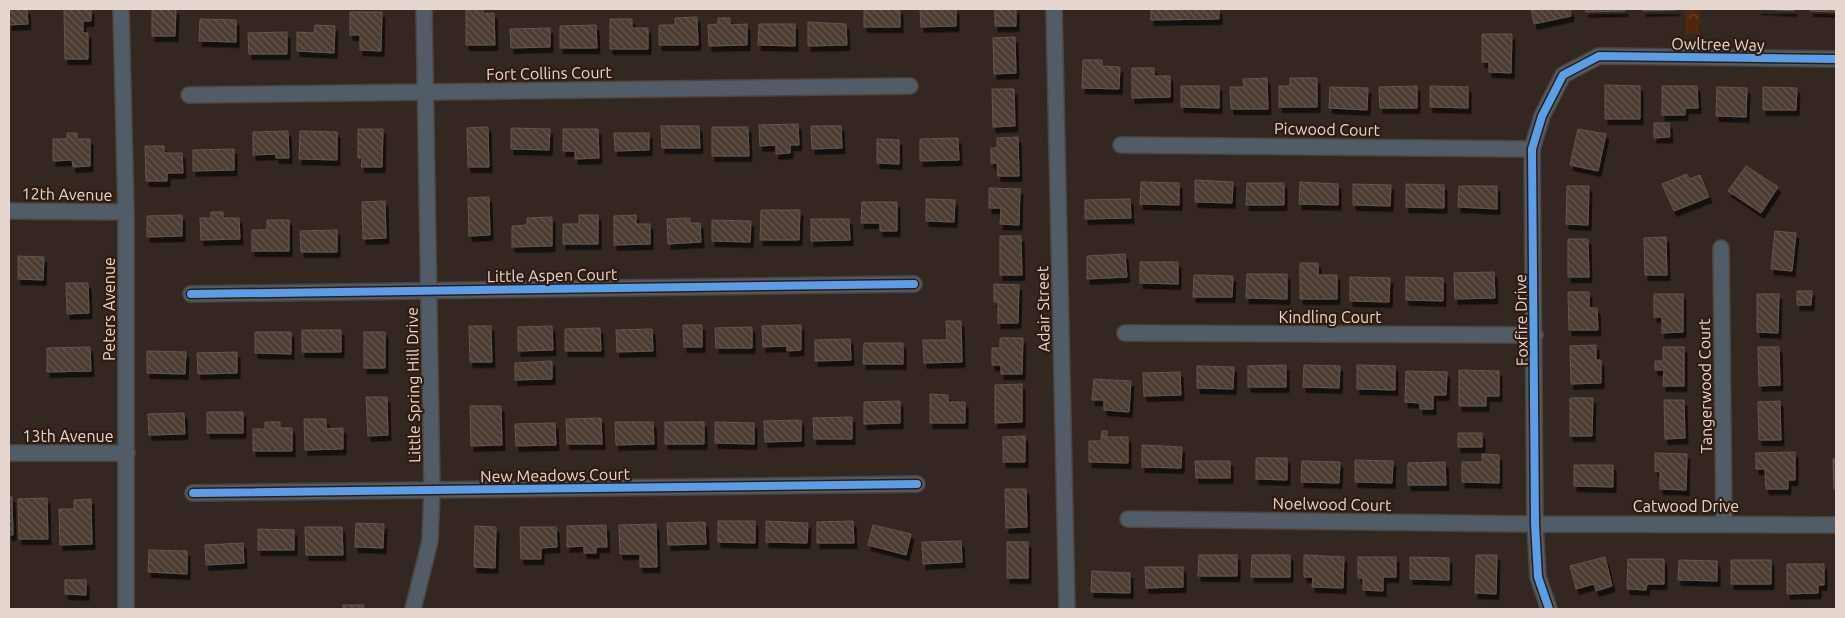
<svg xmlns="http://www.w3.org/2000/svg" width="1845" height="618" viewBox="0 0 1845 618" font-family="Ubuntu,sans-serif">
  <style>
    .park { fill: url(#park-crowns) }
    .building { fill: url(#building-back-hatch); stroke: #605650; filter: url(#shadow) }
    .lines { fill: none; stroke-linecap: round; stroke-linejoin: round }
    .minor-casing { stroke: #4e443f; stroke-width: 18 }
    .minor { stroke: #515c66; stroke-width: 15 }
    .cycleway-casing { stroke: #2f1b10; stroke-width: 11 }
    .cycleway { stroke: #5a9eea; stroke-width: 8 }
    .labels { text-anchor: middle; stroke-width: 4.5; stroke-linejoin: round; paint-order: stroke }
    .street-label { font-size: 16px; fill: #e5d7d0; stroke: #2f1b10 }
  </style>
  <defs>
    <pattern id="park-crowns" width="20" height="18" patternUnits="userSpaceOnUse" patternTransform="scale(1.25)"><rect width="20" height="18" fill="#50270e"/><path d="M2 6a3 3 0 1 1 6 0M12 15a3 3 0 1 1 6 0" fill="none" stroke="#694630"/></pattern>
    <pattern id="building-back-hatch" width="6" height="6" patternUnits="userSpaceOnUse" patternTransform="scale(1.25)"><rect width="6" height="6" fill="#4c3c32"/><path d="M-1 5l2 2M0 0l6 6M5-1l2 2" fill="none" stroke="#66574f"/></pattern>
    <filter id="shadow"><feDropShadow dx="3" dy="5.5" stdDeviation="0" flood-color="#0009"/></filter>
  </defs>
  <rect width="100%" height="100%" fill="#332721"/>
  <!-- park -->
  <path class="park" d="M1685,9H1700L1699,35L1685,34Z"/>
  <!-- building -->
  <path class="building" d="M9,9H27L28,24L9,25Z
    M64,9H91V21H83V33H88V59H65Z
    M152,9H176L175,36H152Z
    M466,9H483V14L494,13L495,45H466Z
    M864,9H900V27H864Z
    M920,9H956V26L921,27Z
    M995,9H1016V26H995Z
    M1151,9H1219V19L1151,20Z
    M1531,9H1570L1571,16L1534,24Z
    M1586,9H1625V11L1586,12Z
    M1643,9H1677V10L1643,11Z
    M1758,9H1794V11Z
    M1811,9H1836V12L1810,11Z
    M350,12H382L381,51L360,50V35H350Z
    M697,17L698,45H659V25H675V18Z
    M718,18H730V25L747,24V45L709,46L708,25L718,24Z
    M200,19L236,20V42L199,41Z
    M610,19H632V28H648V49H610Z
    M808,22L846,24L847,45L808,46Z
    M759,24H795V46L758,45Z
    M315,25L335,26L334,53L297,51V32L314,33Z
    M596,25L597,48H560V26Z
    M550,28V47L511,48L510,29Z
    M287,32V54H249L248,33Z
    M1482,34H1512L1511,73L1489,72V62H1482Z
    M1015,37L1016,73L994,74L993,38Z
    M1083,60H1102V66L1120,67L1119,89L1082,88Z
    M1132,68H1154V76H1170V97L1132,98Z
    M1267,78L1268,109H1231L1230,87H1244L1243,79Z
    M1290,78H1317V107H1279V86H1290Z
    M1605,85L1640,86V119H1605Z
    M1181,86H1219V108L1181,107Z
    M1417,86V108H1380L1379,87Z
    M1430,86L1468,87V108L1430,107Z
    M1662,86H1697L1698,108H1685V115H1662Z
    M1330,87L1368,88L1367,110L1329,108Z
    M1717,87L1747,88L1746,117L1716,116Z
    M1763,87L1797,88L1796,110H1763Z
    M992,89H1014L1015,126L993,127Z
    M1654,123H1669L1670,137L1654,138Z
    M798,124L799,145H790V153L776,154V145L760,146L759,125Z
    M661,126H699L700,148H662Z
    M811,126H841L842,148L812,149Z
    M488,127L489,167H468L467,128Z
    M712,127H748L749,156H712Z
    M511,128L550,129L549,150L511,149Z
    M358,129H383L382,167H361L362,158H358Z
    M563,129H598L599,158L575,159V151H563Z
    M1578,129L1606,134L1598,171L1570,165Z
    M288,131L289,158H276V154L253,155V132Z
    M300,131L337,132V160L299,159Z
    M67,133H77V139H90V166L73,167L72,160L53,161V139H67Z
    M614,133H649V150L615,151Z
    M1018,137L1019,176H998L997,163H991V148H997V138Z
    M958,138L959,160L920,161V139Z
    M877,139L899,140V164L877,163Z
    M145,146H164V153H182L183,173H167V181H146Z
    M234,149V170L193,171V150Z
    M1746,166L1778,187L1761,213L1728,191Z
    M1687,174L1689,179L1700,175L1709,197L1674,211L1662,184Z
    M1195,180L1233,182L1232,203L1195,202Z
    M1141,182L1179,183V205L1140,204Z
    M1300,182L1338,184V205L1299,204Z
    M1247,183H1284V205H1246Z
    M1353,184L1391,185L1390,206L1353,205Z
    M1406,184L1444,185V208L1406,207Z
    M1459,186H1497V209L1458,207Z
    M1567,186H1589L1588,225L1566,224Z
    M989,188L1020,189L1019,225L1000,224L1001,208H989Z
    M489,197L490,235L469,236L468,198Z
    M926,199L955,200L954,222L926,221Z
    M1130,199L1131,218L1085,219V200Z
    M385,201L386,238L363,239L362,202Z
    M862,202H897V231H880V223H861Z
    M761,210H800L799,240H760Z
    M211,212H223V218H239L240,239L201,240L200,218H211Z
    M182,215V236L147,237V216Z
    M579,215H598V244H563V224H579Z
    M636,215V224H650V244L614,245V216Z
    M552,217V246L512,247V226L527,225V218Z
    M690,218V223H700L701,242L668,244L667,219Z
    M811,219H849L850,240L811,241Z
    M267,220H289V251H252V230H267Z
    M712,220L751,221L750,242L712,241Z
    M337,230V252H301L300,231Z
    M1775,231L1796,233L1792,271L1771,269Z
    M1000,236H1021L1022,275H1000Z
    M1666,237L1667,275H1645L1644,238Z
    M1568,239H1588L1589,277H1568Z
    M1125,254L1127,277L1087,279V256Z
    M18,256L44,257L43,280L18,279Z
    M1140,262H1178V284L1140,283Z
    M1300,263H1318V275H1337V299H1300Z
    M1494,272L1495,298L1455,299L1454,273Z
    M1247,274H1287V299L1246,298Z
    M1194,275L1233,276L1232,297H1193Z
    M1350,277L1390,278L1389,302L1350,301Z
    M1406,277L1443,278V301L1406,300Z
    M66,283H88L89,313L67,314Z
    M994,284L1019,285L1018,323H998V302H994Z
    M1797,291H1812L1811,305H1797Z
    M1568,292H1589V308H1597L1598,330H1569Z
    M1654,294H1683V332L1662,333V317H1654Z
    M1757,294H1779L1778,333L1757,332Z
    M946,321H961L962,362L924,363L923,340H947Z
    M683,325H702V347H684Z
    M801,325V350L787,351V346L763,347L762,326Z
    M469,326H491L492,362H470Z
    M552,326L553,350L518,351V327Z
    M752,327V348H716L715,328Z
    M600,328L601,351H565V329Z
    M652,329L653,351L617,352L616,330Z
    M302,330H341V352H302Z
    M255,332H291V354L255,353Z
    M364,332H385V368H364Z
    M1000,338H1023L1022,374H1001V365H992V348H1000Z
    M850,339L851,360L815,361V340Z
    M864,343H903V364H863Z
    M1596,345V360H1601V383L1571,384L1570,346Z
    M90,347L91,371L47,372V348Z
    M1663,347H1684V386H1663L1664,370H1655V361H1663Z
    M1758,347H1779L1780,385L1759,386Z
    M147,351L186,352L185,374L147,373Z
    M237,352V373L198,374L197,353Z
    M552,361V379L515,380V363Z
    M1286,365V387H1248V366Z
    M1304,365L1340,366L1339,388L1303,387Z
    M1357,365L1395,366V390L1357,389Z
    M1197,366L1234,367L1233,389L1197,388Z
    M1459,370L1499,371V396H1486V406H1459Z
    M1406,371L1447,372L1446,395H1433V409H1420V403L1405,402Z
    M1180,372L1181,395L1144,396L1143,373Z
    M1094,379L1131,381L1129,412L1104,410V400H1092Z
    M1022,384V422L995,423V385Z
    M930,394L948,395V402H965V423H930Z
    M366,397H387L388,435L368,436Z
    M1570,398H1593L1592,436H1570Z
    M1664,400H1684L1685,438L1665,439Z
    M900,401V423L864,424V402Z
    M1780,401L1781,440H1759L1758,402Z
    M470,406H501L502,445L471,446Z
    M207,412H243V433H207Z
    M184,413L185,434L149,435L148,414Z
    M852,417V439H814L813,418Z
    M601,418L602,444H567L566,419Z
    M304,419H326V429L343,428V449L305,450Z
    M801,420V441L765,442L764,421Z
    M265,422H280V428H292V451H253V429H265Z
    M615,422H653L654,444L616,445Z
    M665,422H704V444H665Z
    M715,422L754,423V444L715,443Z
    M555,423L556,445L516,446L515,424Z
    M1102,431H1107V437H1128V463L1089,462V441H1101Z
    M1458,433H1482V447H1458Z
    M1025,436V462H1003V437Z
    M1142,445L1182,447L1181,468L1142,467Z
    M1795,452V480H1788V489H1766L1765,469H1756V453Z
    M1655,453L1687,454L1686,490L1660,489V472L1655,471Z
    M1482,454L1499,455V483L1462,482V462H1482Z
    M1256,458H1287V480L1256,479Z
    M1833,459H1836V489H1834Z
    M1355,460L1393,461L1392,483L1355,482Z
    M1195,461H1230V478H1196Z
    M1302,461L1340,462L1339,483L1301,482Z
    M1445,462L1446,485H1408V463Z
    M1574,465H1613V487L1574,486Z
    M1005,489H1026L1027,527L1006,528Z
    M9,497H12L13,535H9Z
    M47,498L48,539H19L18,499Z
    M91,499L92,544L60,545L59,509H74V500Z
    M718,521H755V543L718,542Z
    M766,521L808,523L807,543L766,542Z
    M853,521L854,543H817V522Z
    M705,522L706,544L668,545L667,523Z
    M356,523L384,524L383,548L355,547Z
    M656,524L657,567H640V554H620L619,525Z
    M606,525L607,547H596V553H584V546L567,547V526Z
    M873,525L911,534L906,555L868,545Z
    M475,526L496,527L495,568L474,567Z
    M305,527H342L343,555H306Z
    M520,527H556L557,547L541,548V559H521Z
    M258,529L294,530V550H258Z
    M961,541L962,562L923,564L922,542Z
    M1007,542H1028V578H1007Z
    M243,543L244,563L206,565L205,545Z
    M149,550L187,551V574L148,572Z
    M1199,555H1237V576H1198Z
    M1252,555H1290V577H1251Z
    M1304,555L1344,557L1343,588L1312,587L1313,577H1304Z
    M1476,555H1497L1496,594L1475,593Z
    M1358,557H1396V577H1383V591L1363,590V578H1358Z
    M1410,557L1449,558V580L1410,579Z
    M1605,557L1612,586L1596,591L1594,584L1576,589L1570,566Z
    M1628,559H1664V584H1647L1646,590L1627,589Z
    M1679,560L1717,561V581L1678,580Z
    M1731,560H1771V584H1731Z
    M1787,564H1824V585H1818V593L1787,594Z
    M1145,567H1183V587L1146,588Z
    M1092,571L1130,573V593L1091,592Z
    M65,580H86V595L65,594Z
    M343,605H364L363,609H343Z"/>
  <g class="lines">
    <defs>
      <path id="minor" d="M121,9L126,212V609
        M1054,9L1067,609
        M189,95L910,86
        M1121,145L1532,149
        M9,211L126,212
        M1721,248L1724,523
        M191,294L914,284
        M1125,333L1535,335
        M9,453H127
        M193,493L917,484
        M1128,519L1535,524L1836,525
        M413,609L430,541L432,490L424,9
        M1549,609L1538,577L1535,524L1532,149L1542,116L1563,75L1599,56L1836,59"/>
    </defs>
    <!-- minor casing -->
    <use href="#minor" class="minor-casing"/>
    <!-- minor -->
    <use href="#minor" class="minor"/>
    <defs>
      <path id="cycleway" d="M191,294L914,284
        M193,493L917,484
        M1549,609L1538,577L1535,524L1532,149L1542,116L1563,75L1599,56L1836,59"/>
    </defs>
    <!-- cycleway casing -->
    <use href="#cycleway" class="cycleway-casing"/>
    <!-- cycleway -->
    <use href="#cycleway" class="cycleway"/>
  </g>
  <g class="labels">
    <!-- street labels -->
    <g class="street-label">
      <text transform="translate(1718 44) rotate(1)" y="6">Owltree Way</text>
      <text transform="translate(549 73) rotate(-1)" y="6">Fort Collins Court</text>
      <text transform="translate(1327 129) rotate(1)" y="6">Picwood Court</text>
      <text transform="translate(67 194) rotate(1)" y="6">12th Avenue</text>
      <text transform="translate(552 275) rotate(-1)" y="6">Little Aspen Court</text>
      <text transform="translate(109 309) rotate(-90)" y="6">Peters Avenue</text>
      <text transform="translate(1043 309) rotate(-91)" y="6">Adair Street</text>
      <text x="1330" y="323">Kindling Court</text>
      <text transform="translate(1521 320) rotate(-91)" y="6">Foxfire Drive</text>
      <text transform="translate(413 385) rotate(-91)" y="6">Little Spring Hill Drive</text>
      <text transform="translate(1705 386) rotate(-91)" y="6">Tangerwood Court</text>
      <text x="68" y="442">13th Avenue</text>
      <text transform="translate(555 475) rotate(-1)" y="6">New Meadows Court</text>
      <text transform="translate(1332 504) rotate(1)" y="6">Noelwood Court</text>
      <text x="1686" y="512">Catwood Drive</text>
    </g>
  </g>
  <!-- border -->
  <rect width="1845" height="618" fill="none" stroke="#e5d7d0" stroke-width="20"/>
</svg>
